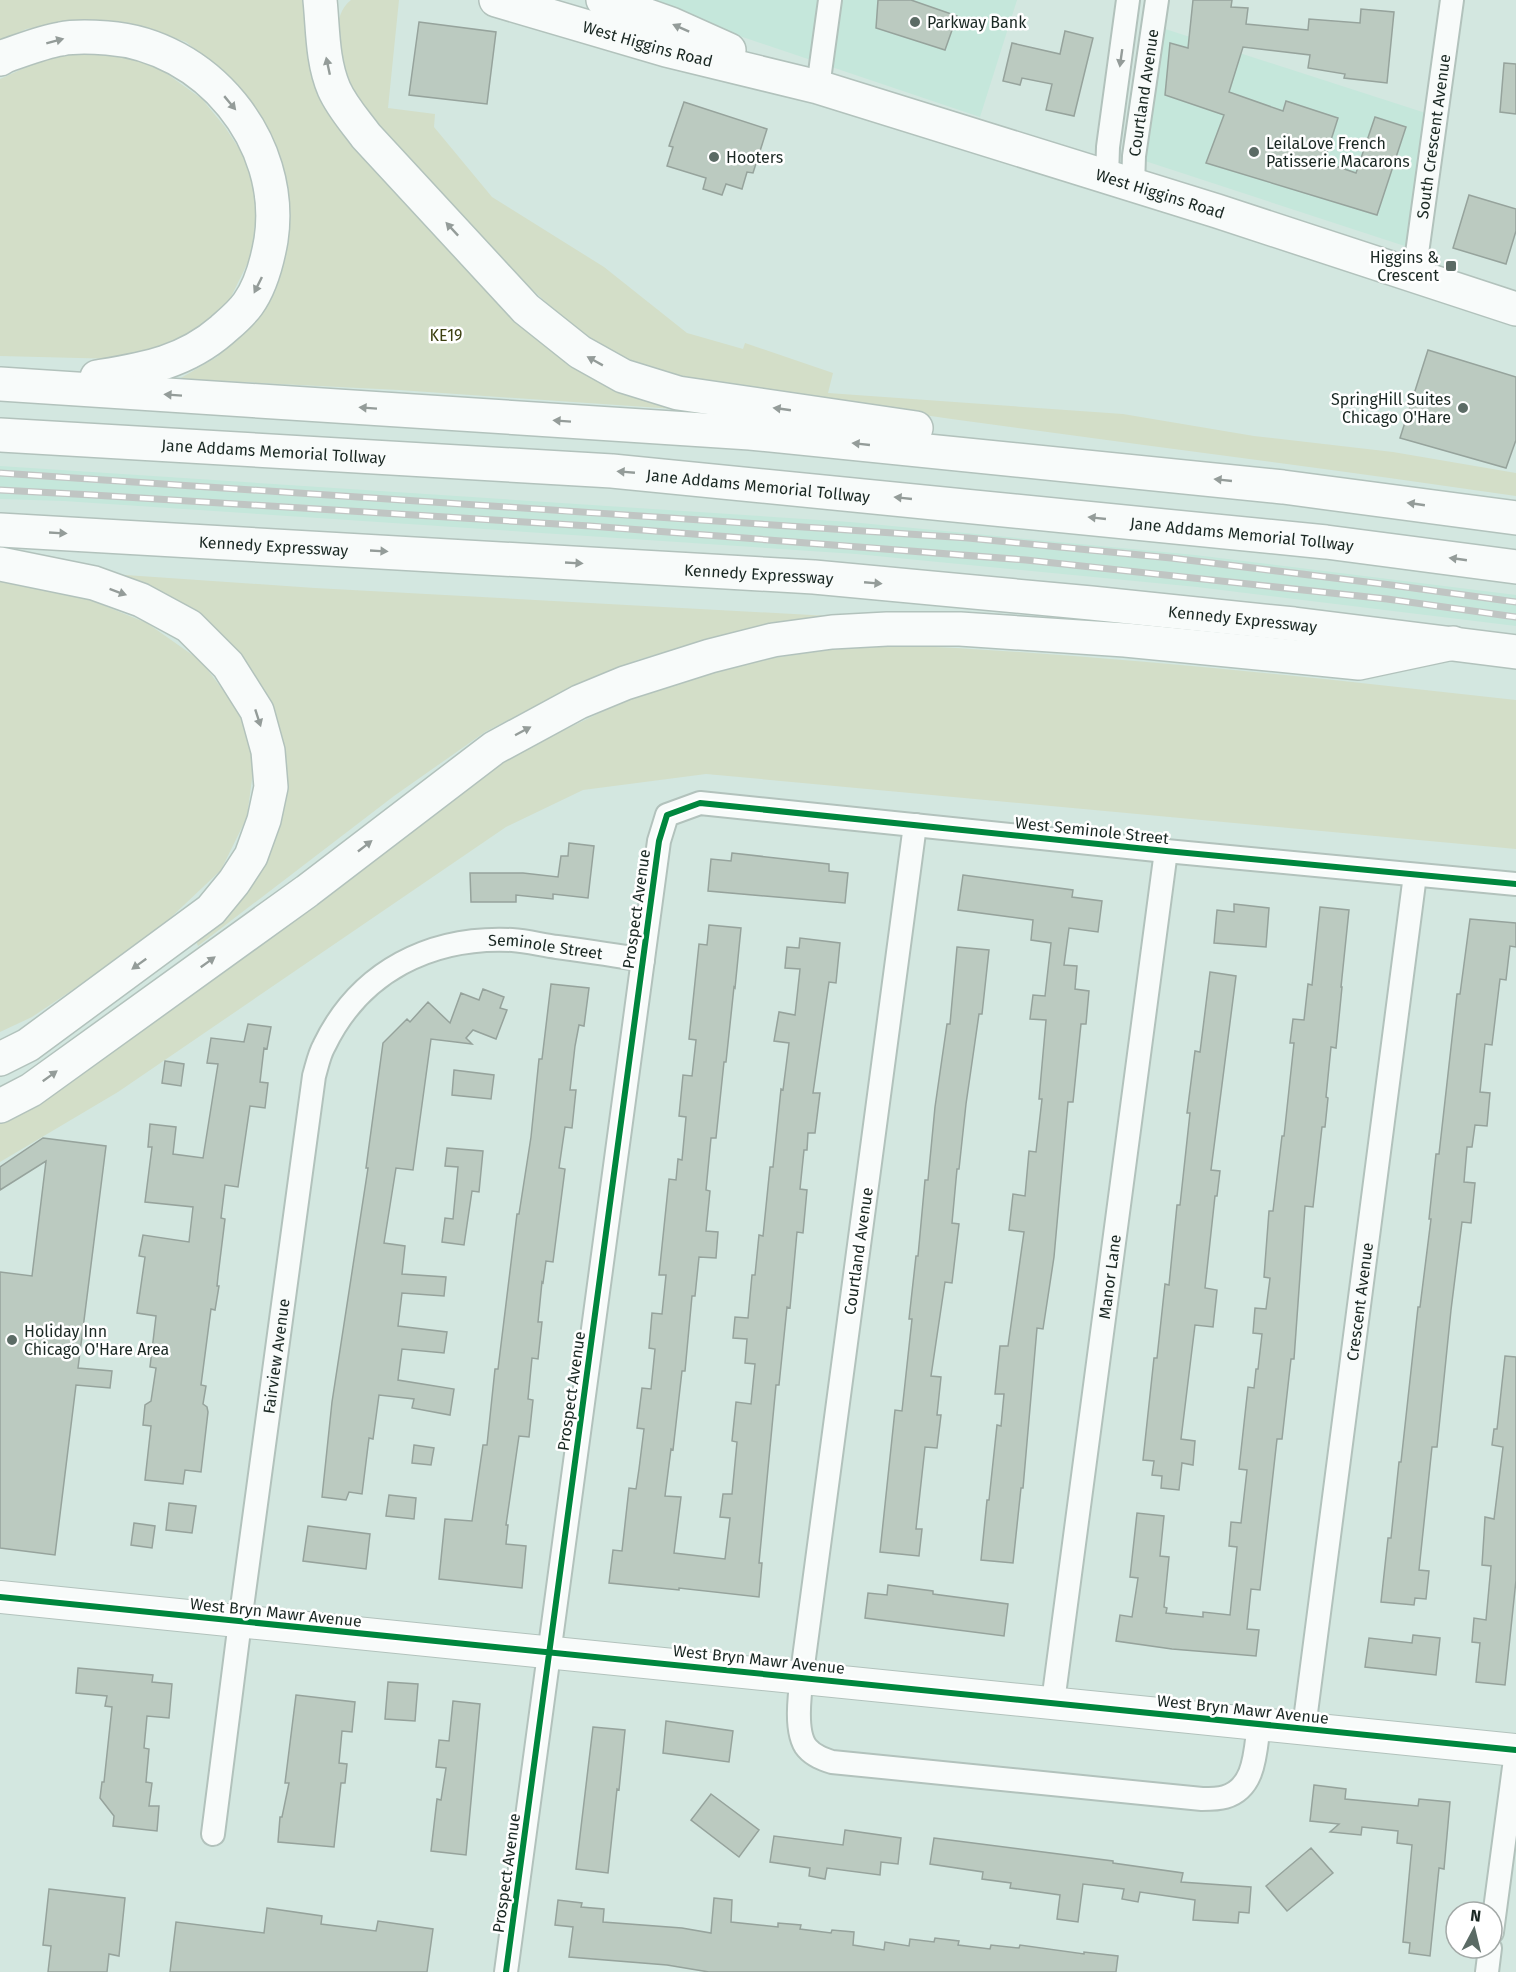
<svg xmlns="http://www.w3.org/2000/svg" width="1516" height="1972" viewBox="0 0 1516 1972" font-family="'Fira Sans',sans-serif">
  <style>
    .built { fill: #c5e7db }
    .green { fill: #d3dec8 }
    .building { fill: #bbcac0; stroke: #96a39c; stroke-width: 1.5 }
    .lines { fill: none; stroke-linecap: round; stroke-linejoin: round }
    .street-casing { stroke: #b2c2bc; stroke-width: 26 }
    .secondary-casing { stroke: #b2c2bc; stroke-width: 34 }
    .primary-casing { stroke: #b2c2bc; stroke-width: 36 }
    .highway-casing { stroke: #b2c2bc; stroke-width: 36 }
    .street { stroke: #f8fbfa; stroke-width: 22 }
    .secondary { stroke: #f8fbfa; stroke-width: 32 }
    .primary { stroke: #f8fbfa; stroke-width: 33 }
    .highway { stroke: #f8fbfa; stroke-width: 33 }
    .rail-casing { stroke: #c0c5c3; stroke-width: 7 }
    .rail { stroke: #fff; stroke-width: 4.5; stroke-dasharray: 14; stroke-linecap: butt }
    .cycleway-casing { stroke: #fff; stroke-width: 10 }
    .cycleway { stroke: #00873e; stroke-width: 6 }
    .oneway { fill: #949c99 }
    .poi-dot { fill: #5b6b65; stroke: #fff; stroke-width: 2 }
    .labels { text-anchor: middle; stroke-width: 5; stroke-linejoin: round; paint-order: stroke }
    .poi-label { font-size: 16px; fill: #1a2823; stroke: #fff; text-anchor: start }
    .street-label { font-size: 16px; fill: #1a2823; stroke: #fff }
    .park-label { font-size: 16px; fill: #3d4011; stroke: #fff }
  </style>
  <rect width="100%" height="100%" fill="#d3e7e0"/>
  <!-- built -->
  <path class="built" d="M633,0H1017L980,117Z
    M1156,26L1438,117L1423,252L1139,159Z
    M0,466L850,522L1195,555L1516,595V626L1197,587L856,554L64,501L0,499Z"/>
  <!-- green -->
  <path class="green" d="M0,0H307L308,37L485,285L675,409L399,390L179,379L217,357L249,322L279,269L289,225L285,176L262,119L227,75L186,42L134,24L82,20L26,29L0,43Z
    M351,0H399L388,108L435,114L434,127L492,197L604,267L687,333L743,349L745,343L833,373L828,393L1123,414L1254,436L1393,452L1516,473V496C1307,465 1097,440 889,410C847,404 806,398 765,392C709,383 654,376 605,347C567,324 535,293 504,262C456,216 410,166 367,114C347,90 321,23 351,0Z
    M110,52L156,66L202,99L225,127L247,161L257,205L252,254L230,299L207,326L183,343L118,359L0,356V79L53,55Z
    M111,574L315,588L848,617L700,642L637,660L578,684L485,732L394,796L198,946L195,939L279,822L285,748L268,701Z
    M0,579L78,595L147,623L201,661L241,714L254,764L247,817L221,870L147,940L32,1017L0,1032Z
    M894,645C1102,654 1309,677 1516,700V849L706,774L583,790L506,827L118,1092L0,1162V1123L50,1096L482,772L517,753L622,702L709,672L773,658L841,648Z"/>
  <!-- building -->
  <path class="building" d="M878,0H911L957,16L945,50L876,28Z
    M1193,0H1232L1231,7L1248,8L1246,24L1308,30L1309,19L1360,23L1361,9L1394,12L1387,83L1344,78L1345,74L1308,68L1310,55L1243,47L1229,92L1283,111L1286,101L1338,118L1324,162L1356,173L1375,117L1406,127L1377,215L1206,163L1224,115L1165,95L1170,43L1188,48Z
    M419,22L496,32L487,104L409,95Z
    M1065,31L1093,38L1074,116L1046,110L1052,84L1022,78L1020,85L1003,81L1012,43L1060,54Z
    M1504,63L1516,64V114L1500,112Z
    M684,102L767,129L753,173L747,172L742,189L726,184L722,195L703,189L706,178L667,166L673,147L669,146Z
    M1469,195L1516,209V231L1506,264L1453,248Z
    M1428,350L1516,377V440L1506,468L1400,438Z
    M569,843L594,846L588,898L553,894V899L516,895V902H471L470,873H523L558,877L561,856H568Z
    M732,853L829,864V871L848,873L845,903L708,891L711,859L731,861Z
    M963,875L1073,890L1072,897L1102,901L1098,932L1069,928L1064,965L1077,966L1075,989L1089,991L1086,1024H1081L1073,1102H1068L1054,1257L1043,1329L1037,1328L1023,1488H1021L1013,1563L981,1560L987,1500H989L997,1425L1001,1426L1004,1394H995L1000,1346H1008L1024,1232L1009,1230L1013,1194L1025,1196L1029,1151L1036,1152L1042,1099H1039L1046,1020L1030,1019L1033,995L1045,996L1051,943L1031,940L1033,920L958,910Z
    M1234,904L1269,908L1266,947L1214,943L1217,910L1234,912Z
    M1320,907L1349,910L1341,987H1342L1336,1048L1331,1047L1326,1097L1328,1098L1325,1127H1322L1313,1207L1305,1206L1294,1359H1291L1282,1439H1277L1260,1590L1251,1589L1247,1629L1259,1630L1256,1656L1172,1649L1116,1641L1120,1615L1132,1617L1138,1578L1130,1577L1137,1513L1164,1516L1160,1556L1169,1557L1164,1607L1167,1608L1166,1613L1203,1617V1612L1230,1615L1237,1547L1229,1546L1231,1522L1241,1523L1247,1470L1239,1469L1248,1387L1254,1388L1256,1369H1258L1262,1334L1253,1333L1255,1308L1266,1309L1270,1278L1264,1277L1269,1211H1273L1282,1136H1284L1294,1043H1290L1293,1019L1304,1020L1308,984L1312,985Z
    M1470,919L1516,923V947L1510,946L1506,980L1500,979L1492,1045L1485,1044L1480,1092L1490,1093L1487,1126L1475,1125L1472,1147H1467L1464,1182L1475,1183L1471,1223L1462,1222L1451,1310L1437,1447H1432L1419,1570L1429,1571L1426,1599L1415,1598L1414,1605L1381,1602L1388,1538H1391L1399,1462H1401L1418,1307H1420L1431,1219H1429L1436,1154H1439L1457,994H1460Z
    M709,925L741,928L735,988L734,987L726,1062H724L716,1138H711L706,1190L710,1191L706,1231L718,1232L716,1258L699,1257L695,1296H692L685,1371H682L673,1450L671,1449L665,1496L681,1497L674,1553L725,1559L730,1518L720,1517L723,1494H732L737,1442L732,1441L736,1402L751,1404L755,1364L745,1363L747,1339L733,1338L735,1317L748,1318L752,1275H755L759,1235L763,1236L770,1167H773L781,1089L783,1090L789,1043L774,1041L779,1012L795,1015L800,969L785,968L787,947L799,948L800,938L840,943L836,983L829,982L813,1093H820L815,1133H808L807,1150H804L800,1189L807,1190L803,1233L797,1232L790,1308L787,1307L779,1385H776L759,1563H762L759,1597L679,1588V1590L609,1583L613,1550L622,1551L629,1488L636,1489L639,1469L644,1429L637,1428L642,1388L651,1389L655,1349L649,1348L652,1313L662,1314L666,1275H659L669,1179L676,1180L678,1159L682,1160L686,1117L679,1116L683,1075L692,1076L696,1040L689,1039L699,944L707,945Z
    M957,947L989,950L982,1014H979L966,1104L959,1169H957L952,1223L959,1224L952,1283L945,1282L931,1376L941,1377L937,1415H941L937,1448L925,1447L916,1529H922L919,1556L880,1552L895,1410L902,1411L912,1319H909L916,1256H918L925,1180H928L935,1107L947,1024H950Z
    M1210,972L1236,976L1211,1170L1220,1171L1217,1196H1215L1205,1288L1217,1290L1213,1327L1195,1325L1181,1439L1195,1441L1193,1465L1182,1463L1179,1490L1161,1488L1162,1476L1152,1475L1154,1461L1143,1460L1154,1358H1157L1165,1284L1169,1285L1177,1205H1180L1190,1113H1187L1195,1051L1200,1052Z
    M551,984L589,988L584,1026L579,1025L575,1046L570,1090H576L572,1128L565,1127L559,1168L565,1169L553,1262L546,1261L543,1283L542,1282L538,1322H542L538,1359L532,1358L528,1399L533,1400L529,1437L519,1436L506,1525H508L506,1544L526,1546L522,1588L439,1579L445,1519L472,1521L483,1445H487L495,1369H498L517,1214H519L531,1137L539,1059H542Z
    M483,989L504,997L500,1008L507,1010L496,1039L473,1030L466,1038L472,1044L431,1039L413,1170L396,1168L384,1243L405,1246L402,1274L446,1277L444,1296L402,1293L398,1326L447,1332L444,1353L402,1349L398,1380L454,1389L450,1415L412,1408L414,1399L379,1395L373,1439L369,1438L362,1494L349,1492L346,1500L322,1497L332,1402L368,1168H366L383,1043L407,1019L410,1022L428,1002L450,1023L461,993L479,1000Z
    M248,1024L271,1027L267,1049L264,1048L260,1082L268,1083L265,1108L250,1106L238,1187L225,1185L221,1218L225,1219L218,1276L217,1286H219L215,1310L211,1309L201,1385L206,1386L203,1404L207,1407L208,1412L201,1472L185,1470L183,1484L145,1480L151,1426L143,1425L145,1405L151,1401L156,1368L150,1367L156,1316L137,1313L145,1257L139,1256L143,1235L189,1242L193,1207L145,1202L152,1147H148L150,1124L176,1127L173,1154L203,1158L218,1064L207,1063L211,1038L244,1042Z
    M165,1061L184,1064L181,1086L162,1083Z
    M454,1070L494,1075L491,1099L452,1095Z
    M43,1138L106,1146L78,1368L112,1371L110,1388L76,1385L55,1555L0,1548V1272L32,1276L46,1161L0,1190V1167Z
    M447,1148L483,1151L479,1192L472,1191L464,1245L442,1242L445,1218L453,1219L458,1167L445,1166Z
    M1505,1356L1516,1357V1580L1505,1685L1476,1682L1480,1643L1472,1642L1474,1618L1486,1620L1491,1566L1482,1565L1484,1534L1485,1517L1494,1519L1503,1447L1492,1445L1494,1429H1497Z
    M414,1445L434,1448L431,1465L412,1463Z
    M389,1495L416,1498L414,1519L386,1516Z
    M169,1503L196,1506L192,1533L166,1530Z
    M134,1523L155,1526L152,1548L131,1545Z
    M308,1526L370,1534L366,1569L303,1561Z
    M888,1585L933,1591V1594L1008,1604L1004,1636L865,1618L868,1593L887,1595Z
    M1413,1635L1440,1638L1436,1675L1365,1667L1369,1638L1412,1643Z
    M78,1668L153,1675L152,1682L172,1684L169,1718L147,1716L144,1748L149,1749L146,1782L152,1783L149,1806H159L157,1831L113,1826L114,1816L100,1798L102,1782H104L112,1707L105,1706L107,1696L76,1693Z
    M388,1682L418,1684L415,1721L385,1719Z
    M296,1695L355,1702L352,1732L342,1731L339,1763L347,1764L345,1783H341L334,1847L278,1842L280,1817H282L289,1783H285Z
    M453,1701L480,1704L466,1855L431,1851L437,1799L441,1800L446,1768L436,1767L439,1740L449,1741Z
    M666,1721L733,1731L729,1762L663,1753Z
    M593,1727L625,1730L619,1790L617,1789L608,1873L576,1869Z
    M1314,1785L1346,1789L1345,1799L1418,1806L1419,1799L1450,1802L1444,1869L1439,1868L1430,1956L1409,1953L1410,1943L1403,1942L1412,1845L1397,1843L1398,1831L1362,1827L1361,1835L1330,1832L1339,1824L1310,1821Z
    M711,1794L759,1830L739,1857L691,1820Z
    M845,1830L901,1838L898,1864L881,1862L880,1875L827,1868L825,1879L809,1876L810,1868L770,1862L774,1836L843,1845Z
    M934,1838L1113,1861V1863L1183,1873L1181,1882L1251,1887L1249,1913L1239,1912L1238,1923L1193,1920L1195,1900L1140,1892L1138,1902L1122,1899L1124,1889L1083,1884L1078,1922L1057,1919L1060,1895L1010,1888L1011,1883L982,1879L983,1872L930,1864Z
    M1311,1848L1333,1873L1287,1911L1266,1886Z
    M49,1889L125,1898L119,1956L109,1954L107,1972H48L51,1946L43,1945Z
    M714,1898L732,1900L731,1922L778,1927V1923L801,1925L800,1929L831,1933L832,1930L854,1932L853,1945L884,1950L885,1942L909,1946L910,1939L934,1942L935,1938L959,1941L958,1945L990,1949L991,1945L1019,1948L1020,1945L1084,1954V1952L1118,1956L1116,1972H709L667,1965L569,1957L573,1927L555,1925L558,1900L582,1903L581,1907L604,1909L603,1922L682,1928L711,1933Z
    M267,1908L322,1916L321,1924L376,1931L378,1921L433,1929L427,1972H170L176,1922L264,1933Z"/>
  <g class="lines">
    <defs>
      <g id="street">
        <path d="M818,87L830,0"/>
        <path d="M1107,177L1108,147L1128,0"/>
        <path id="s1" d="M1133,185L1134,156L1157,0"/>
        <path id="s2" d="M1414,275L1452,0"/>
        <path d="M915,825L804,1658C802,1680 792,1730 807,1748C814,1756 823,1759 832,1762L1202,1799C1209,1799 1218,1799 1225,1797C1256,1788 1255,1751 1259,1724"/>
        <path id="s3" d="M1053,1702L1166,851"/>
        <path id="s4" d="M1304,1728L1415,875"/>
        <path id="s5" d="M213,1834L240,1622L314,1076C317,1066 319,1055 324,1046C360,971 431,936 512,940C527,941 542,945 557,947C586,951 614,955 643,960"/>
        <path d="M1492,1932L1516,1752"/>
        <path d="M506,1972L659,841L667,815L700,803L1166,851L1516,884"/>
        <path d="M1487,1972L1490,1948"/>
      </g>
      <path id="secondary" d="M0,1597L1516,1750"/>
      <g id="primary">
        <path id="s6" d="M496,0L666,50L818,87L1217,211L1516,309"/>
        <path d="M603,0L671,24L729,50"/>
      </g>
      <g id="highway">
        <path d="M320,0C323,29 322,61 334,89C342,107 355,121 366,136L526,309L580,352L623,376L678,393L916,428"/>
        <path d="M0,59L5,56C23,50 42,42 61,39C75,36 93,37 107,38C206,45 286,141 271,240C267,263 261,286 248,304C241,314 231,322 222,330C184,363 144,369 97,377"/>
        <path d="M0,384L750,433L1283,487L1516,518"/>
        <path id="s7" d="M0,435L612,471L1326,542L1516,567"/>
        <path id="s8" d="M0,530L814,577L1091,603L1294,624L1516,652"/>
        <path d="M0,564L94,583L141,600L189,626L228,665L257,711L268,751L271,787L264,820L251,856L234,882L211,910L28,1045L0,1059"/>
        <path d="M0,1106L31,1090L307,891L494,748L579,702L625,683L710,656L773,640L832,632L887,629H960L1125,640L1359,663L1453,643"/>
      </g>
    </defs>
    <!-- street casing -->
    <use href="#street" class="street-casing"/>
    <!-- secondary casing -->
    <use href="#secondary" class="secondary-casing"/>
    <!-- primary casing -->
    <use href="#primary" class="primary-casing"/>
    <!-- highway casing -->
    <use href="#highway" class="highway-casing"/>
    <!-- street -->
    <use href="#street" class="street"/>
    <!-- secondary -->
    <use href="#secondary" class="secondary"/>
    <!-- primary -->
    <use href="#primary" class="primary"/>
    <!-- highway -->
    <use href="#highway" class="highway"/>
    <defs>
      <path id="rail" d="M0,473L968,538L1171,558L1391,585L1516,602
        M0,490L93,495L590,526L1026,560L1387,599L1516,617"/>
    </defs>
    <!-- rail casing -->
    <use href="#rail" class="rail-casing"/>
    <!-- rail -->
    <use href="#rail" class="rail"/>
    <defs>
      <path id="cycleway" d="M0,1597L1516,1750
        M506,1972L659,841L667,815L700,803L1166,851L1516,884"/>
    </defs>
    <!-- cycleway casing -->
    <use href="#cycleway" class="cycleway-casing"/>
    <!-- cycleway -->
    <use href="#cycleway" class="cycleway"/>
  </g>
  <!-- one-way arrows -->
  <defs><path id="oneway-solid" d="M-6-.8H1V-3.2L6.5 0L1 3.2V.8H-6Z" transform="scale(1.5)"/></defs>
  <g class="oneway">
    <use href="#oneway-solid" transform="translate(681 28) rotate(-156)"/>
    <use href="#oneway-solid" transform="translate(55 41) rotate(-15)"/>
    <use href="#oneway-solid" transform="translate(1121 58) rotate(98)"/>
    <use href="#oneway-solid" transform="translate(328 66) rotate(-102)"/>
    <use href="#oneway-solid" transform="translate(230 103) rotate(50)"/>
    <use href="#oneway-solid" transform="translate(452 229) rotate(-133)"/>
    <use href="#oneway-solid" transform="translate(258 285) rotate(116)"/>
    <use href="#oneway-solid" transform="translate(595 361) rotate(-151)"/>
    <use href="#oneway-solid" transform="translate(173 395) rotate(-176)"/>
    <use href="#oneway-solid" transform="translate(368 408) rotate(-176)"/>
    <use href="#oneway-solid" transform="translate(782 409) rotate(-172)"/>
    <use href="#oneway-solid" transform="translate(562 421) rotate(-176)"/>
    <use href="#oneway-solid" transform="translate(861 444) rotate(-174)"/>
    <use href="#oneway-solid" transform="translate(626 472) rotate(-175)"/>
    <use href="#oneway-solid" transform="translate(1223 480) rotate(-174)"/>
    <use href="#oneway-solid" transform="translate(903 498) rotate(-174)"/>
    <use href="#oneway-solid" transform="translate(1416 504) rotate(-172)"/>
    <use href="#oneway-solid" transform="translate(1097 518) rotate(-174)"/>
    <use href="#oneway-solid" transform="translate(58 533) rotate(3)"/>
    <use href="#oneway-solid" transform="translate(379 551) rotate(3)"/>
    <use href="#oneway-solid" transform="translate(1458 559) rotate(-172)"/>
    <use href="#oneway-solid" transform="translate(574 563) rotate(3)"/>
    <use href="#oneway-solid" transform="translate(873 583) rotate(5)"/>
    <use href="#oneway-solid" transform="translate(118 592) rotate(20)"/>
    <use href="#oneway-solid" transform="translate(258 718) rotate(72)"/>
    <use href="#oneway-solid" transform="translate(523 731) rotate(-28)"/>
    <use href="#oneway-solid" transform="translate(365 846) rotate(-38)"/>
    <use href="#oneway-solid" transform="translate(208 962) rotate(-36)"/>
    <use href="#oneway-solid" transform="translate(139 964) rotate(144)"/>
    <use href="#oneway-solid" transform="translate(50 1076) rotate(-36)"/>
  </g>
  <!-- markers -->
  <g class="poi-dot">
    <circle cx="915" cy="22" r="6"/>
    <circle cx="1254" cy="152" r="6"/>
    <circle cx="714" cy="157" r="6"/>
    <rect x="1445" y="260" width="12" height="12" rx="3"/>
    <circle cx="1463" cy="408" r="6"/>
    <circle cx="12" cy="1340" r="6"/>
  </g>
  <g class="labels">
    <!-- poi labels -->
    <g class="poi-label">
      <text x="927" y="28">Parkway Bank</text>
      <text x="1266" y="149">LeilaLove French<tspan x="1266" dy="18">Patisserie Macarons</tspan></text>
      <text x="726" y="163">Hooters</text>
      <text x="1439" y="263" text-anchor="end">Higgins &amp;<tspan x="1439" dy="18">Crescent</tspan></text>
      <text x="1451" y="405" text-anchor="end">SpringHill Suites<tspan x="1451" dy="18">Chicago O'Hare</tspan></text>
      <text x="24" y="1337">Holiday Inn<tspan x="24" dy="18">Chicago O'Hare Area</tspan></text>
    </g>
    <!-- street labels -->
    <g class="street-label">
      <text dy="6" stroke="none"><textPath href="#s6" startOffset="158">West Higgins Road</textPath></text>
      <text dy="6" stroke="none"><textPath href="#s1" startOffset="93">Courtland Avenue</textPath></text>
      <text dy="6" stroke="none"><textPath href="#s2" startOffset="140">South Crescent Avenue</textPath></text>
      <text dy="6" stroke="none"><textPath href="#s6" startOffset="692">West Higgins Road</textPath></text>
      <text dy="6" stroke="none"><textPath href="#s7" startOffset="274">Jane Addams Memorial Tollway</textPath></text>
      <text dy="6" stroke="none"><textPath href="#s7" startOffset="760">Jane Addams Memorial Tollway</textPath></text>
      <text dy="6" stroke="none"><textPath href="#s7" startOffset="1246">Jane Addams Memorial Tollway</textPath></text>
      <text dy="6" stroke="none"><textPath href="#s8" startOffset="274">Kennedy Expressway</textPath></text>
      <text dy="6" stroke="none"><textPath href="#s8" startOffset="760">Kennedy Expressway</textPath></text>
      <text dy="6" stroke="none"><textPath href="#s8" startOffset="1246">Kennedy Expressway</textPath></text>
      <text transform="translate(1092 830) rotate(6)" y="6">West Seminole Street</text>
      <text transform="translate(636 909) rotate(-82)" y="6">Prospect Avenue</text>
      <text dy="6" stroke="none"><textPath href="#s5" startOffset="1060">Seminole Street</textPath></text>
      <text transform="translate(858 1251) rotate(-82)" y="6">Courtland Avenue</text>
      <text dy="6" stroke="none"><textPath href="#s3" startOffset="429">Manor Lane</textPath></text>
      <text dy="6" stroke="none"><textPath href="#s4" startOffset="430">Crescent Avenue</textPath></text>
      <text dy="6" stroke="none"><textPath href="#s5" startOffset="482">Fairview Avenue</textPath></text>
      <text transform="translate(571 1391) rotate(-82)" y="6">Prospect Avenue</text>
      <text transform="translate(276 1612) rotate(6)" y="6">West Bryn Mawr Avenue</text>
      <text transform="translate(759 1659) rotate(6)" y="6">West Bryn Mawr Avenue</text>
      <text transform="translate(1243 1709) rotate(6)" y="6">West Bryn Mawr Avenue</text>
      <text transform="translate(506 1873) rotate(-82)" y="6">Prospect Avenue</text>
    </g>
    <!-- park labels -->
    <g class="park-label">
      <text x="446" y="341">KE19</text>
    </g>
  </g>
  <!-- north arrow -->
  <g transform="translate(1474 1930) rotate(7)"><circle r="28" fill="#ffffff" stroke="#a3a9a7" stroke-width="1.5"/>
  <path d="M0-4.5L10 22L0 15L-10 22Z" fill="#5b6b65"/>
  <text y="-9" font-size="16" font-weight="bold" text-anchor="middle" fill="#1a2823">N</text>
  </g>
</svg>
